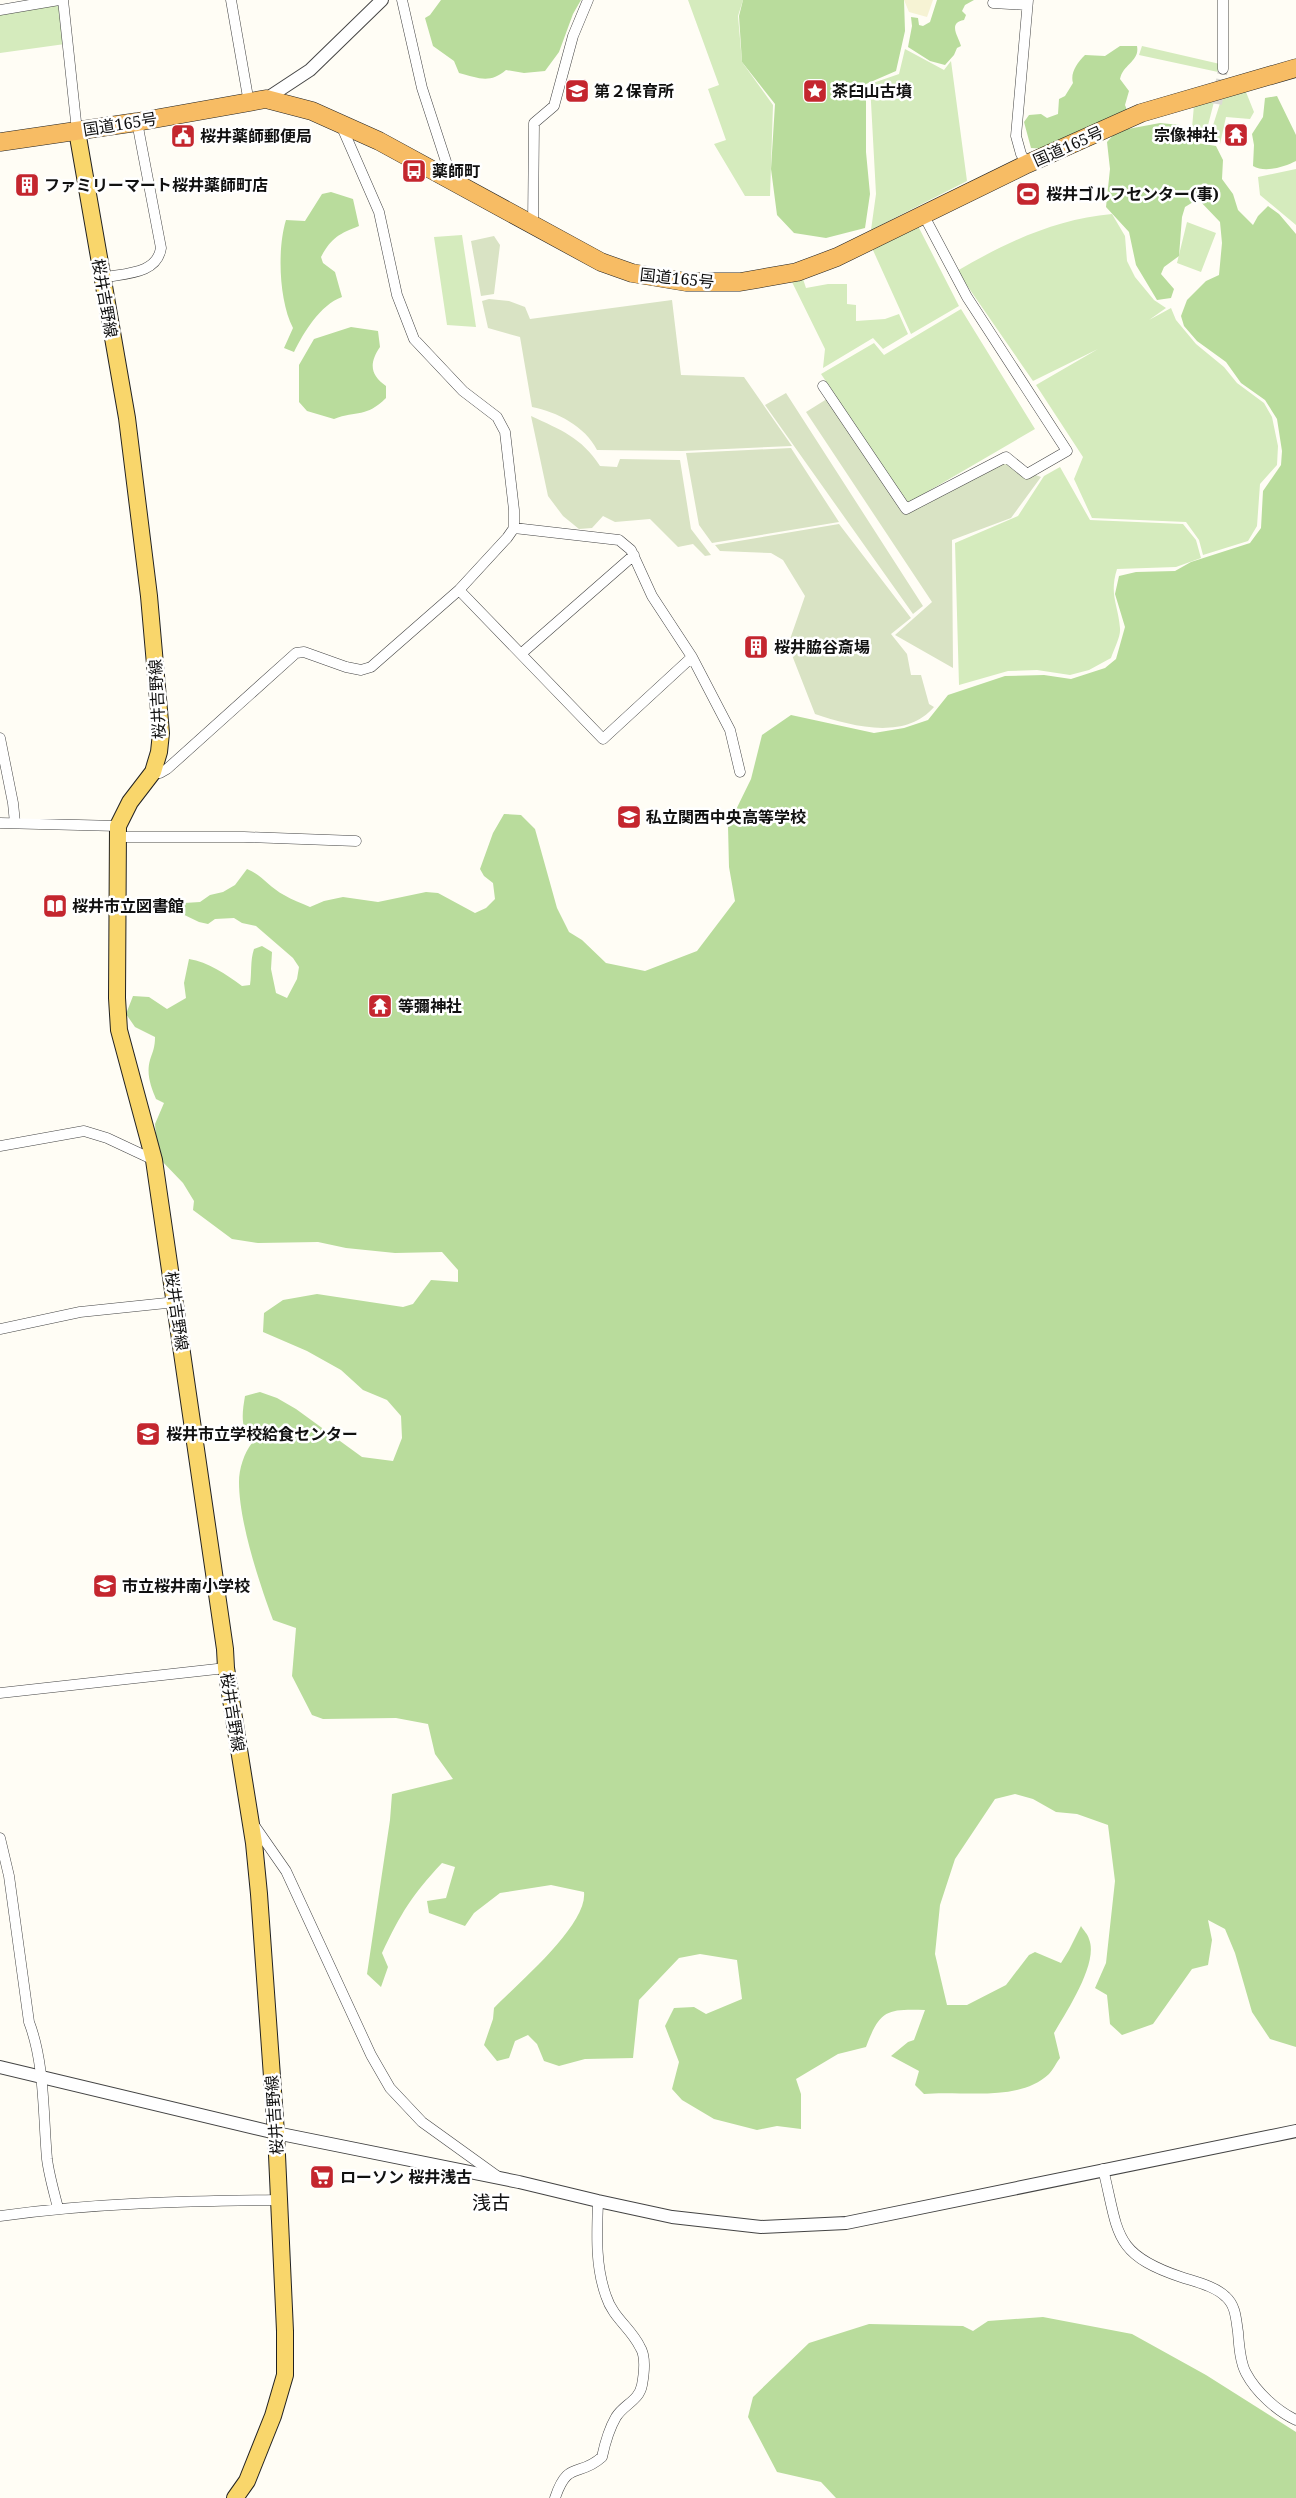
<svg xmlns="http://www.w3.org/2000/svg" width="1296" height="2498" viewBox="0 0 1296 2498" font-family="'Noto Serif','Noto Sans JP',serif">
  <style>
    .farmland { fill: #f6f3d4 }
    .green { fill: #d5ebbd }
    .forest { fill: #b9dc9c }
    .cemetery { fill: #d9e3c4 }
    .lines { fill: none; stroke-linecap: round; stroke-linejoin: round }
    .minor-tunnel { stroke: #dbdad3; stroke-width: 10; stroke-dasharray: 10 5; stroke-linecap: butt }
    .minor-casing { stroke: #444; stroke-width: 11 }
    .tertiary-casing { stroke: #444; stroke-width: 14 }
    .primary-casing { stroke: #222; stroke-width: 18 }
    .trunk-casing { stroke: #222; stroke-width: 19 }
    .minor { stroke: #fff; stroke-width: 10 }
    .tertiary { stroke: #fff; stroke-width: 12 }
    .primary { stroke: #f9d66b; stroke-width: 16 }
    .trunk { stroke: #f7bc64; stroke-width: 18 }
    .labels { text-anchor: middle; stroke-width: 5; stroke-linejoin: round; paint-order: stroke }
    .poi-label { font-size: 16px; font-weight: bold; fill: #111; stroke: #fff; text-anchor: start }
    .street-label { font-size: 16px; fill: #111; stroke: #fff }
    .quarter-label { font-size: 19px; fill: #111; stroke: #fff }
  </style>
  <rect width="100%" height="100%" fill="#fffdf5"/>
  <!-- farmland -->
  <path class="farmland" d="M904,0H933L927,17L909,12Z"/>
  <!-- green -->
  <path class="green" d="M688,0H743L738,16L742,62L773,105L770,196H745L714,144L726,140L708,89L719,85Z
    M63,3L65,44L0,53V15Z
    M1142,46L1220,64L1218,72L1139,55Z
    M905,49L944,70L951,61L967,181L871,230L876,194L870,84L899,74Z
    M1244,87L1254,112L1250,119L1226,117L1220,144L1208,141L1223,94Z
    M1215,98L1206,133L1195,132L1192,128L1194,105Z
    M1296,169V225L1260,195L1258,177Z
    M1112,214L1125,236L1127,261L1135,277L1154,300L1166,308L1149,320L1171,308L1176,320L1196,344L1224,367L1237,383L1264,403L1272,417L1278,446L1277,465L1260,484L1257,526L1248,541L1203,555L1199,540L1186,522L1092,518L1074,479L1083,457L1036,385L1098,349L1033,381L957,271C1005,243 1055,219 1112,214Z
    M1187,222L1216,233L1201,272L1177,263Z
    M918,226L959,306L911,334L872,248Z
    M462,235L476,327L447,325L434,237Z
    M803,279L806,288L828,284H847V304L856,305V321L885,319L899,314L908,334L883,349L873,338L823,368L825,349L792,282Z
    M961,309L1035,429L908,503L821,374L874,343L884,355Z
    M1060,467L1090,520L1183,524L1196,540L1201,558L1176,567L1117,569C1109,595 1118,604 1120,628C1121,636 1114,649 1111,658L1089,670L1070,675L1037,670L1008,671L959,685L955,543L1018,516L1044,476Z"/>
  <!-- forest -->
  <path class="forest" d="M441,0H581L573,14L559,52L545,71L524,73L506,70C490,84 478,78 459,73L454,61L433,46L425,18L430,15Z
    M743,0H904L905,31L896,71L866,84V152L870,194L865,228L826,238L794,233L777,215L771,169L775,104L742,62L739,16Z
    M937,0H974L965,5L962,11L966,15L964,20C947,23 959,37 961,46L957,48L954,55L945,65L930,61L908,47L912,26L911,17L918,18L919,25L923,26L930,22Z
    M1120,46H1137C1140,61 1123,64 1120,79L1129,91L1125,105L1127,110L1118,118L1047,149L1031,148L1024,122L1029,115L1041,114L1047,118L1058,114L1059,99L1065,96L1073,83C1070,73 1077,63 1085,55L1105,56Z
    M1277,96L1296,135V161C1284,167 1265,173 1253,166L1254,145L1252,134L1263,117L1265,98Z
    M1160,123L1180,125L1197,143L1216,146L1223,160L1222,179L1233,194L1238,210L1253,225L1258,216L1268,206L1279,214L1296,234V2047L1270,2039L1252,2012L1235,1953L1225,1929L1208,1920L1212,1940L1208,1965L1192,1969L1153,2024L1122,2035L1110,2024L1107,1995L1095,1988L1106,1963L1115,1881L1108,1825L1077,1814L1056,1812L1033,1799L1015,1794L995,1799L955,1859L940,1905L935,1954L947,2005H967L1006,1985L1029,1955L1035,1952L1061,1963L1069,1950L1081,1926C1083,1930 1088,1934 1089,1939C1099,1963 1066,2012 1054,2033L1060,2058C1056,2063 1053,2070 1049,2074C1018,2103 962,2090 924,2094L915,2085L919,2071L891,2056L908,2042L914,2040L925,2010C886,2009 880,2010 866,2047L838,2054L796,2079L801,2094V2129L777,2126L757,2130L714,2119L682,2100L672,2089L679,2062L665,2026L674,2008L694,2007L706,2014L742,1999L737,1960L700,1954L679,1958L639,2000L633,2058L585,2059L559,2066L544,2061L537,2044L528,2035L515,2041L509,2058L497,2061L484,2045L493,2019L494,2008C517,1984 588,1925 584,1892L551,1885L500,1893L474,1913L465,1926L429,1913L427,1901L446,1898L455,1867L442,1863C412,1895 401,1913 382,1953L388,1967L381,1987L367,1974L390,1820L392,1794L453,1779L435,1754L428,1724L396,1718L323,1719L312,1715L292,1676L296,1628L273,1620C259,1582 239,1522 239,1482C239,1469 244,1453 252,1443C240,1427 242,1414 245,1396L260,1392L277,1398L296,1409L362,1457L393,1461L402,1438L401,1416L387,1400L363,1390L341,1370L307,1351L263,1332L264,1313L283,1300L317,1294L403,1307L413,1304L431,1280L458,1282V1270L442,1252L395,1253L346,1248L318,1242L258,1243L232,1239L193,1210L194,1201L183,1183L159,1158L157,1150L155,1124L164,1103L156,1099C151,1087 146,1074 150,1060C153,1051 155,1047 155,1037L135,1027L126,1014L133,996L149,997L167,1009L186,998L184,983L189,959C208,962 226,974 242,986L250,985C252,972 250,961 254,949L262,946L272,952L271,969L276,993L287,998L297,979L299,967L293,958L256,926L242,923L234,918L215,919L208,924L199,922L174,910L184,903L200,902L210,895L223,892L235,885L247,869C262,875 269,887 284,895C292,900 302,903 310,907L324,901L343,897L378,902L426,892L438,893L475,913L486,908L495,899L493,883L484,876L480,869L493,833L504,814L521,815L535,829L557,908L569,932L582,940L606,963L645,971L697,951L735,901L729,867L728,826L751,779L762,735L791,715L874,733L904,728L928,720L948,695L1005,676L1044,675L1071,679L1105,668L1116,659L1125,627L1115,594L1119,576L1136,572L1175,571L1191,562L1250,543L1261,528L1263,491L1281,465L1282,451L1277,419L1265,400L1241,383L1226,362L1197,341L1184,326L1181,316L1187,300L1206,281L1219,275L1222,243L1220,222L1198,199L1185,207L1182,217L1179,256L1164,267L1161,274L1174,289L1171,298L1157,300L1136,265L1129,232L1106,207L1110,169L1107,142L1117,131Z
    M331,192L353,199L359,226C339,234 332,237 321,257L323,263L335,272L342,297C320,305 304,332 294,352L284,348L293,328C279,301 277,249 286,220L305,221L322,194Z
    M351,327L378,331L380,347C369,363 370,375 386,386V398C366,418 357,410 334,419L307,411L299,402V365L314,339Z
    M1043,2317L1132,2334L1206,2375L1296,2432V2498H836L821,2482L777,2472L748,2417L753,2397L809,2343L869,2324L963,2326L973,2331L988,2321Z"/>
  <!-- cemetery -->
  <path class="cemetery" d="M494,236L500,245L494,294L481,296L471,241Z
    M489,299L509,301L525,307L530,319L672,300L681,375L744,377L792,446L682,451L597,450C585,426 557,412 532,407L520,337L488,328L482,301Z
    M786,393L923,606L913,614L765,405Z
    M830,397L913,508L1000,462L1041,477L1011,518L952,540L953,668L895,635L932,602L806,412Z
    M531,416C561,430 581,437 600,466L617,467L620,459L680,460L691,529L711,555L705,556L693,544L678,547L650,519L615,522L603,516L592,528L579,529L563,516L548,496Z
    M791,448L839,522L712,543L699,525L686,453Z
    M839,524L911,618L891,634L907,654L911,675H921L929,704L934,707C905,741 851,726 815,714L788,645L805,596L783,560L771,553L720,551L715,545Z"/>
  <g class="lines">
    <!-- minor-tunnel -->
    <path class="minor-tunnel" d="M1217,104L1223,69"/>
    <defs>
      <path id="minor" d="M63,0L77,131
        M231,0L249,103
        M402,0L422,88L452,180
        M993,3L1027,5
        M0,10L59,0
        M1223,69V0
        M1027,164L1021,154L1016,136L1028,0
        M533,225L534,123L554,106L573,36L588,0
        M101,278C123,273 157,275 161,248L137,122
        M823,386L906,509L1006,457L1027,474L1067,451L967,297L923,214
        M459,590L603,739L692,657L652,596L631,550L619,540L514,528
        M522,653L634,555
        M692,657L730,730L740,772
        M0,738L13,803L15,823
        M153,772L160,773L167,769L296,653L304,652L346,667L361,670L371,667L459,590L507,538L514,528V510L505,432L497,417L463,391L414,339L397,295L379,212L341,125
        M0,823L118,826
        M118,837H244L356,841
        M0,1146L84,1131L107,1138L154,1160
        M0,1329L80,1312L176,1302
        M0,1693L226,1668
        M254,1825L286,1871L371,2055L390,2088L422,2122L497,2176
        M0,1838L9,1876L29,2022C45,2064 43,2115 47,2159C49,2175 54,2192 58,2208
        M1103,2169C1119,2233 1112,2254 1181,2277C1196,2282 1215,2286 1226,2297C1236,2306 1236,2320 1238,2332C1239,2345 1240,2362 1246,2373C1256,2392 1277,2411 1296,2420
        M0,2216C93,2203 184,2201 278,2200
        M555,2498C568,2459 579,2478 602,2457C605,2443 609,2429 616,2417C624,2404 639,2401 642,2385C644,2374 646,2356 640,2347C631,2328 613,2318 606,2296C595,2265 597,2234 598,2201"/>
      <path id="tertiary" d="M266,99L310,70L382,0
        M0,2067L276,2133L519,2182L598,2201L672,2217L761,2227L846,2223L1296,2131"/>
      <path id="primary" d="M77,131L127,418L149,596L161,733L159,752L153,772L130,802L118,826L117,998L119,1030L154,1160L225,1649L226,1668L254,1843L259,1894L276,2133L285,2331V2375L273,2416L247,2481L235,2498"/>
      <path id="trunk" d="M0,142L137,122L266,99L312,111L379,141L601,262L632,273L686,282H740L797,272L837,257L1027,164L1141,113L1296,68"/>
    </defs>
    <!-- minor casing -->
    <use href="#minor" class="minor-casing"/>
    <!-- tertiary casing -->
    <use href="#tertiary" class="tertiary-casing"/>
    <!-- primary casing -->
    <use href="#primary" class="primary-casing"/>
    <!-- trunk casing -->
    <use href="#trunk" class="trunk-casing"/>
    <!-- minor -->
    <use href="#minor" class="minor"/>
    <!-- tertiary -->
    <use href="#tertiary" class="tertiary"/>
    <!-- primary -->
    <use href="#primary" class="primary"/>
    <!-- trunk -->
    <use href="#trunk" class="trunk"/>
  </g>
  <!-- icons -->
  <defs>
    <symbol id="school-square" viewBox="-11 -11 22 22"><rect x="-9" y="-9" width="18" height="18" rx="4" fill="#c4262e" stroke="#fff"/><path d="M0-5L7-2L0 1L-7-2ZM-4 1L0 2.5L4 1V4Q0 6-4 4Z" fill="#fff"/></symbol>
    <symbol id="sight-square" viewBox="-11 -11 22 22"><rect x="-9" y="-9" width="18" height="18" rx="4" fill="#c4262e" stroke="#fff"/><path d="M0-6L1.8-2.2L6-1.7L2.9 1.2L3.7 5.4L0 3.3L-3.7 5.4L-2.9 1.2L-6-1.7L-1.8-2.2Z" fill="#fff"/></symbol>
    <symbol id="temple-square" viewBox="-11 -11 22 22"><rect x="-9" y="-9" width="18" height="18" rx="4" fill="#c4262e" stroke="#fff"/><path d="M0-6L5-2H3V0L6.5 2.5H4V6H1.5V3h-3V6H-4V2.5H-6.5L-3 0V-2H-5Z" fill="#fff"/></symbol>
    <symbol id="civic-square" viewBox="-11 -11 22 22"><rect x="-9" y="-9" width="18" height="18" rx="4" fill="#c4262e" stroke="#fff"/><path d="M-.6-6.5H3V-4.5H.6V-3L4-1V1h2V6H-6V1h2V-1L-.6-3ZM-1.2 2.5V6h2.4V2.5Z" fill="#fff"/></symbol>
    <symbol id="bus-square" viewBox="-11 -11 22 22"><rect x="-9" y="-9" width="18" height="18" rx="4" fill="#c4262e" stroke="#fff"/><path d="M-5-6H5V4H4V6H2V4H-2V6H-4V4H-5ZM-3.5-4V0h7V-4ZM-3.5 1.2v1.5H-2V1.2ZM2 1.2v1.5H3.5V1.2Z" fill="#fff"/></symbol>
    <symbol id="building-square" viewBox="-11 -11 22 22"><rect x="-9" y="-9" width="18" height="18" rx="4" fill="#c4262e" stroke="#fff"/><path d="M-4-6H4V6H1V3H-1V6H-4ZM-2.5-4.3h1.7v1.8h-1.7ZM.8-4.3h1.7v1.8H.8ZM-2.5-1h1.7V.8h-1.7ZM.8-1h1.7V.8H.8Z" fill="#fff"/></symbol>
    <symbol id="stadium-square" viewBox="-11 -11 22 22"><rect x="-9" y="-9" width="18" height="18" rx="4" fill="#c4262e" stroke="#fff"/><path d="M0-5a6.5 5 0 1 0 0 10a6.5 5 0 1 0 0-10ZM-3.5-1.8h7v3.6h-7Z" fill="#fff"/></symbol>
    <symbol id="library-square" viewBox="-11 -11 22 22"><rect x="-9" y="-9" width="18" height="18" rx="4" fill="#c4262e" stroke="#fff"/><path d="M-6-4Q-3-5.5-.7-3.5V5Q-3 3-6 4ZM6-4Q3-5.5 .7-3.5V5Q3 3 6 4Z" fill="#fff"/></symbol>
    <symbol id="supermarket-square" viewBox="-11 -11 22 22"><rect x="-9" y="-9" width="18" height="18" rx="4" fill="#c4262e" stroke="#fff"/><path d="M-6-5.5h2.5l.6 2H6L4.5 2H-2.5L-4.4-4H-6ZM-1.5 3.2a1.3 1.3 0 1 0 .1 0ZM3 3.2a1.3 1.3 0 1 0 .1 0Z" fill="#fff"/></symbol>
  </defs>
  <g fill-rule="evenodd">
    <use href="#school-square" x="563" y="77" width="28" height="28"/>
    <use href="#sight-square" x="801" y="77" width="28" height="28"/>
    <use href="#temple-square" x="1222" y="121" width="28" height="28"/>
    <use href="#civic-square" x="169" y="122" width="28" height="28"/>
    <use href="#bus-square" x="400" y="157" width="28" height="28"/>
    <use href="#building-square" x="13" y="171" width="28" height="28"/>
    <use href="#stadium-square" x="1014" y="180" width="28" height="28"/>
    <use href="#building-square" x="742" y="633" width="28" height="28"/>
    <use href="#school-square" x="615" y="803" width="28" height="28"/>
    <use href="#library-square" x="41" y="892" width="28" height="28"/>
    <use href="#temple-square" x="366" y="992" width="28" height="28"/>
    <use href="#school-square" x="134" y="1420" width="28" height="28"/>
    <use href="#school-square" x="91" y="1572" width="28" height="28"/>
    <use href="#supermarket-square" x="308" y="2163" width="28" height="28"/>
  </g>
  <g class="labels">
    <!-- poi labels -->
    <g class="poi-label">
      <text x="594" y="97">第２保育所</text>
      <text x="832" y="97">茶臼山古墳</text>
      <text x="1218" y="141" text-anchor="end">宗像神社</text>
      <text x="200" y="142">桜井薬師郵便局</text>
      <text x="432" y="177">薬師町</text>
      <text x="44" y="191">ファミリーマート桜井薬師町店</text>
      <text x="1046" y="200">桜井ゴルフセンター(事)</text>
      <text x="774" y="653">桜井脇谷斎場</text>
      <text x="646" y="823">私立関西中央高等学校</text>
      <text x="72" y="912">桜井市立図書館</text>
      <text x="398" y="1012">等彌神社</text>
      <text x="166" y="1440">桜井市立学校給食センター</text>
      <text x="122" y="1592">市立桜井南小学校</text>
      <text x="340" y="2183">ローソン 桜井浅古</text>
    </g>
    <!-- street labels -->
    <g class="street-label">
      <text transform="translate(120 124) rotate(-9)" y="6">国道165号</text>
      <text transform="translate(1068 146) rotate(-24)" y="6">国道165号</text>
      <text transform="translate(677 278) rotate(6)" y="6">国道165号</text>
      <text transform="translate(105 298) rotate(80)" y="6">桜井吉野線</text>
      <text transform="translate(157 699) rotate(-93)" y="6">桜井吉野線</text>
      <text transform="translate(177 1311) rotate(82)" y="6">桜井吉野線</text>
      <text transform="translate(233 1712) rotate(81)" y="6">桜井吉野線</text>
      <text transform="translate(274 2115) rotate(-94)" y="6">桜井吉野線</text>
    </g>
    <!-- quarter labels -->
    <g class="quarter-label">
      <text x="491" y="2209">浅古</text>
    </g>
  </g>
</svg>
